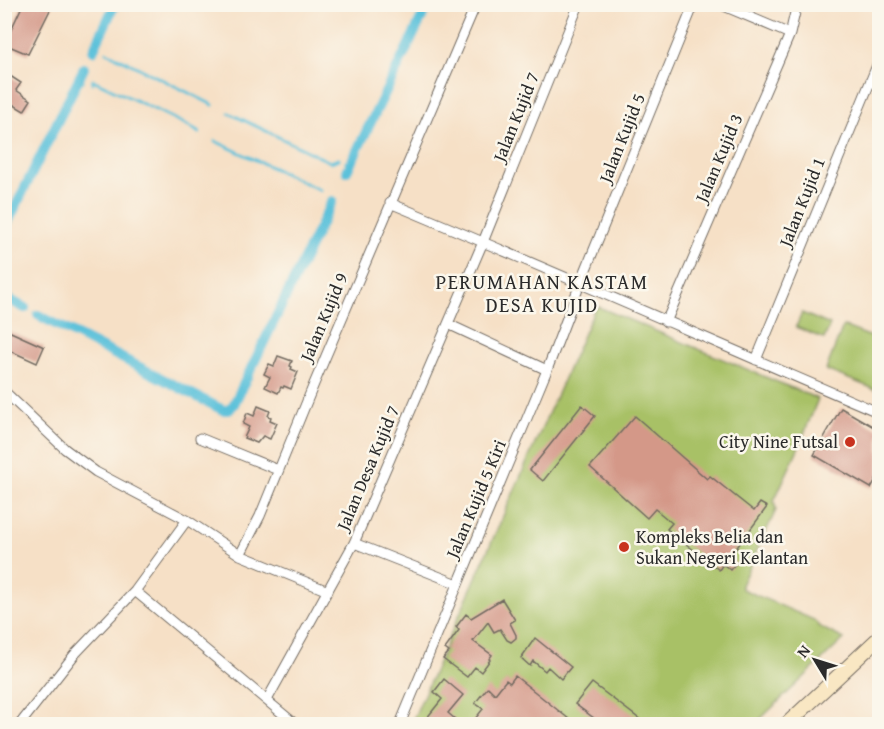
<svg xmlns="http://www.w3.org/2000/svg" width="884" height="729" viewBox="0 0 884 729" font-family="'Gentium Book Plus',serif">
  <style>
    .green { fill: #a8c166; stroke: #6a7648; stroke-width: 1.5 }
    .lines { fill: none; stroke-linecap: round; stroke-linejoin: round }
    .stream { stroke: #5cc1da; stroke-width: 3 }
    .canal { stroke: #5cc1da; stroke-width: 10 }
    .building { fill: #d49888 }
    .street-casing { stroke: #726a61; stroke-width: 11 }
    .secondary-casing { stroke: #726a61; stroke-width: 16 }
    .street { stroke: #fff; stroke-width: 9 }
    .secondary { stroke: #f9e7c3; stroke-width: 14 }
    .poi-dot { fill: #c8321e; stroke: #fbf7ec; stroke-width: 2 }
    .labels { text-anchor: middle; stroke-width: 5; stroke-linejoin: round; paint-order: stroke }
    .street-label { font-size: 18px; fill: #2b2b2b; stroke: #fbf7ec }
    .poi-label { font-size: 18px; fill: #2b2b2b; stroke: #fbf7ec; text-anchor: end }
    .neighbourhood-label { font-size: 20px; letter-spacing: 1.5px; fill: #2b2b2b; stroke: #fbf7ec }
  </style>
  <rect width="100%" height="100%" fill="#fbf7ec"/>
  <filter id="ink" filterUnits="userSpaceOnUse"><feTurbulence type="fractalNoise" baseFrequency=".0167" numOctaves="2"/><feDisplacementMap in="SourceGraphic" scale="12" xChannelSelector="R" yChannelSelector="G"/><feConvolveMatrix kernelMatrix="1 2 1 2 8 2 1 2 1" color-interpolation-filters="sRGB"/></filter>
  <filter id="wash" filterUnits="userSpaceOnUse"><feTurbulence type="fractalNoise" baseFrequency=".008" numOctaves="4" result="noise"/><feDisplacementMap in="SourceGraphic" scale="24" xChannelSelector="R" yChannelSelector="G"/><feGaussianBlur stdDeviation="1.35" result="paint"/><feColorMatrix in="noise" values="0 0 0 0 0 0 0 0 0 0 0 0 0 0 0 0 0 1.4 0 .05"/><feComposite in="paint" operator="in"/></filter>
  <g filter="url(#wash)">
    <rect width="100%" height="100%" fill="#f6e0c6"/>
    <!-- green -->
    <path class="green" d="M596,306L818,399L797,451L774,501L776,510L741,585L742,589L814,620L820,627L844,639L755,724H411Z
      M802,313L830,325L824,339L796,327Z
      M843,326L879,340V391L826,370Z"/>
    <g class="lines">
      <!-- stream -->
      <path class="stream" d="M107,52L213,105
        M79,79L83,81
        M92,83L93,80L191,127L199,133
        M229,113L330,162L339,159
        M215,141L320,190
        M346,162L350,164"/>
      <!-- canal -->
      <path class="canal" d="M93,51L115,4
        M347,171L427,7
        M4,230L84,68
        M4,297L25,308
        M38,315L223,410H229L234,404L332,201"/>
    </g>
    <g id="blocks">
      <!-- building -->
      <path class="building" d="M23,4H53L28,54L4,44V29L10,32Z
        M4,72L21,83L16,90L31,100L24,111L4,99Z
        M4,329L44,347L37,363L4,348Z
        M278,356L292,361L290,366L292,367L291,369L298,372L291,389L284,386L283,388L281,387L278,393L265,387L270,377L264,374L269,364L274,366Z
        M582,405L595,416L543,481L530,470Z
        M258,406L270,411L268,416L271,417L270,420L277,423L270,439L263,436L257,443L244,438L249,427L243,424L247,413L254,416Z
        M841,408L879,430V474L871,488L814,455Z
        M635,416L707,479L710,476L754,511L760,503L767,507L729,558L736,563L730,570L723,564L719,570L667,529L672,523L655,509L647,518L590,467Z
        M502,599L515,620L510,623L516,635V638L511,642L507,640L500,629L494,632L488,622L473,641L492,655L489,659L490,660L481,672L475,667L467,677L443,659L449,652L445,649L459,630L456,627L466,614L471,618Z
        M535,638L571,667L561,679L548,667L545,671L533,661L530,666L521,658Z
        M515,676L569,719L565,724H471L483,709L475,703L488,687L495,694L506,680L510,683Z
        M444,679L463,695L448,713L455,719L450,724H422L442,699L434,692Z
        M592,683L646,724H602L575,704Z"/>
    </g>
  </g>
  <g filter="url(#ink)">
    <use href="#blocks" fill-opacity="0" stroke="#726a61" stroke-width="1.5"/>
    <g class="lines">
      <defs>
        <path id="street" d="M719,4L790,34
          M390,203C554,271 716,343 880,413
          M666,322L790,34L797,4
          M448,324L547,370
          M756,360L880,58
          M4,391L65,449L96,472L187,520L240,555
          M200,438L278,470
          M354,543L458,584
          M135,591L295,724
          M328,591L240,555L260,516L314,384L476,4
          M267,700L354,543L483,242L579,4
          M20,724L75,654L135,591L187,520
          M400,724L547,370L580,284L694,4"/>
        <path id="secondary" d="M787,724L880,637"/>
      </defs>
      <!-- street casing -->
      <use href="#street" class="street-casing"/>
      <!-- secondary casing -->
      <use href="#secondary" class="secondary-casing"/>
      <!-- street -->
      <use href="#street" class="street"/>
      <!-- secondary -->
      <use href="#secondary" class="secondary"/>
    </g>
  </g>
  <!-- markers -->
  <g class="poi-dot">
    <circle cx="850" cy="442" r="6"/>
    <circle cx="624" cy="547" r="6"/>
  </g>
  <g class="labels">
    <!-- street labels -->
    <g class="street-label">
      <text transform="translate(516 117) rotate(-68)" y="6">Jalan Kujid 7</text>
      <text transform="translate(622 138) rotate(-68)" y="6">Jalan Kujid 5</text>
      <text transform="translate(719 158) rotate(-67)" y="6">Jalan Kujid 3</text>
      <text transform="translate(802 202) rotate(-68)" y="6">Jalan Kujid 1</text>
      <text transform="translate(324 317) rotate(-67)" y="6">Jalan Kujid 9</text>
      <text transform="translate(368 468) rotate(-67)" y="6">Jalan Desa Kujid 7</text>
      <text transform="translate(476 499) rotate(-67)" y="6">Jalan Kujid 5 Kiri</text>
    </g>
    <!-- poi labels -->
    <g class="poi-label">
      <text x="838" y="448">City Nine Futsal</text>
      <text x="636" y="543" text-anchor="start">Kompleks Belia dan<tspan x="636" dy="21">Sukan Negeri Kelantan</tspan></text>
    </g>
    <!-- neighbourhood labels -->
    <g class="neighbourhood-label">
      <text x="542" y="289">PERUMAHAN KASTAM<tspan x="542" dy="23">DESA KUJID</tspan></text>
    </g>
  </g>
  <!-- margin -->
  <rect width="884" height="729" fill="none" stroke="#fbf7ec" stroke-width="24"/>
  <!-- north arrow -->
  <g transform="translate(815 660) rotate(308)" stroke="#fbf7ec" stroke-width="4.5" paint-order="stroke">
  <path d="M0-4.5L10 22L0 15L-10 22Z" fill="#2b2b2b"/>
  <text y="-9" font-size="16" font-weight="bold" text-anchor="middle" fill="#2b2b2b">N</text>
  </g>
</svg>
